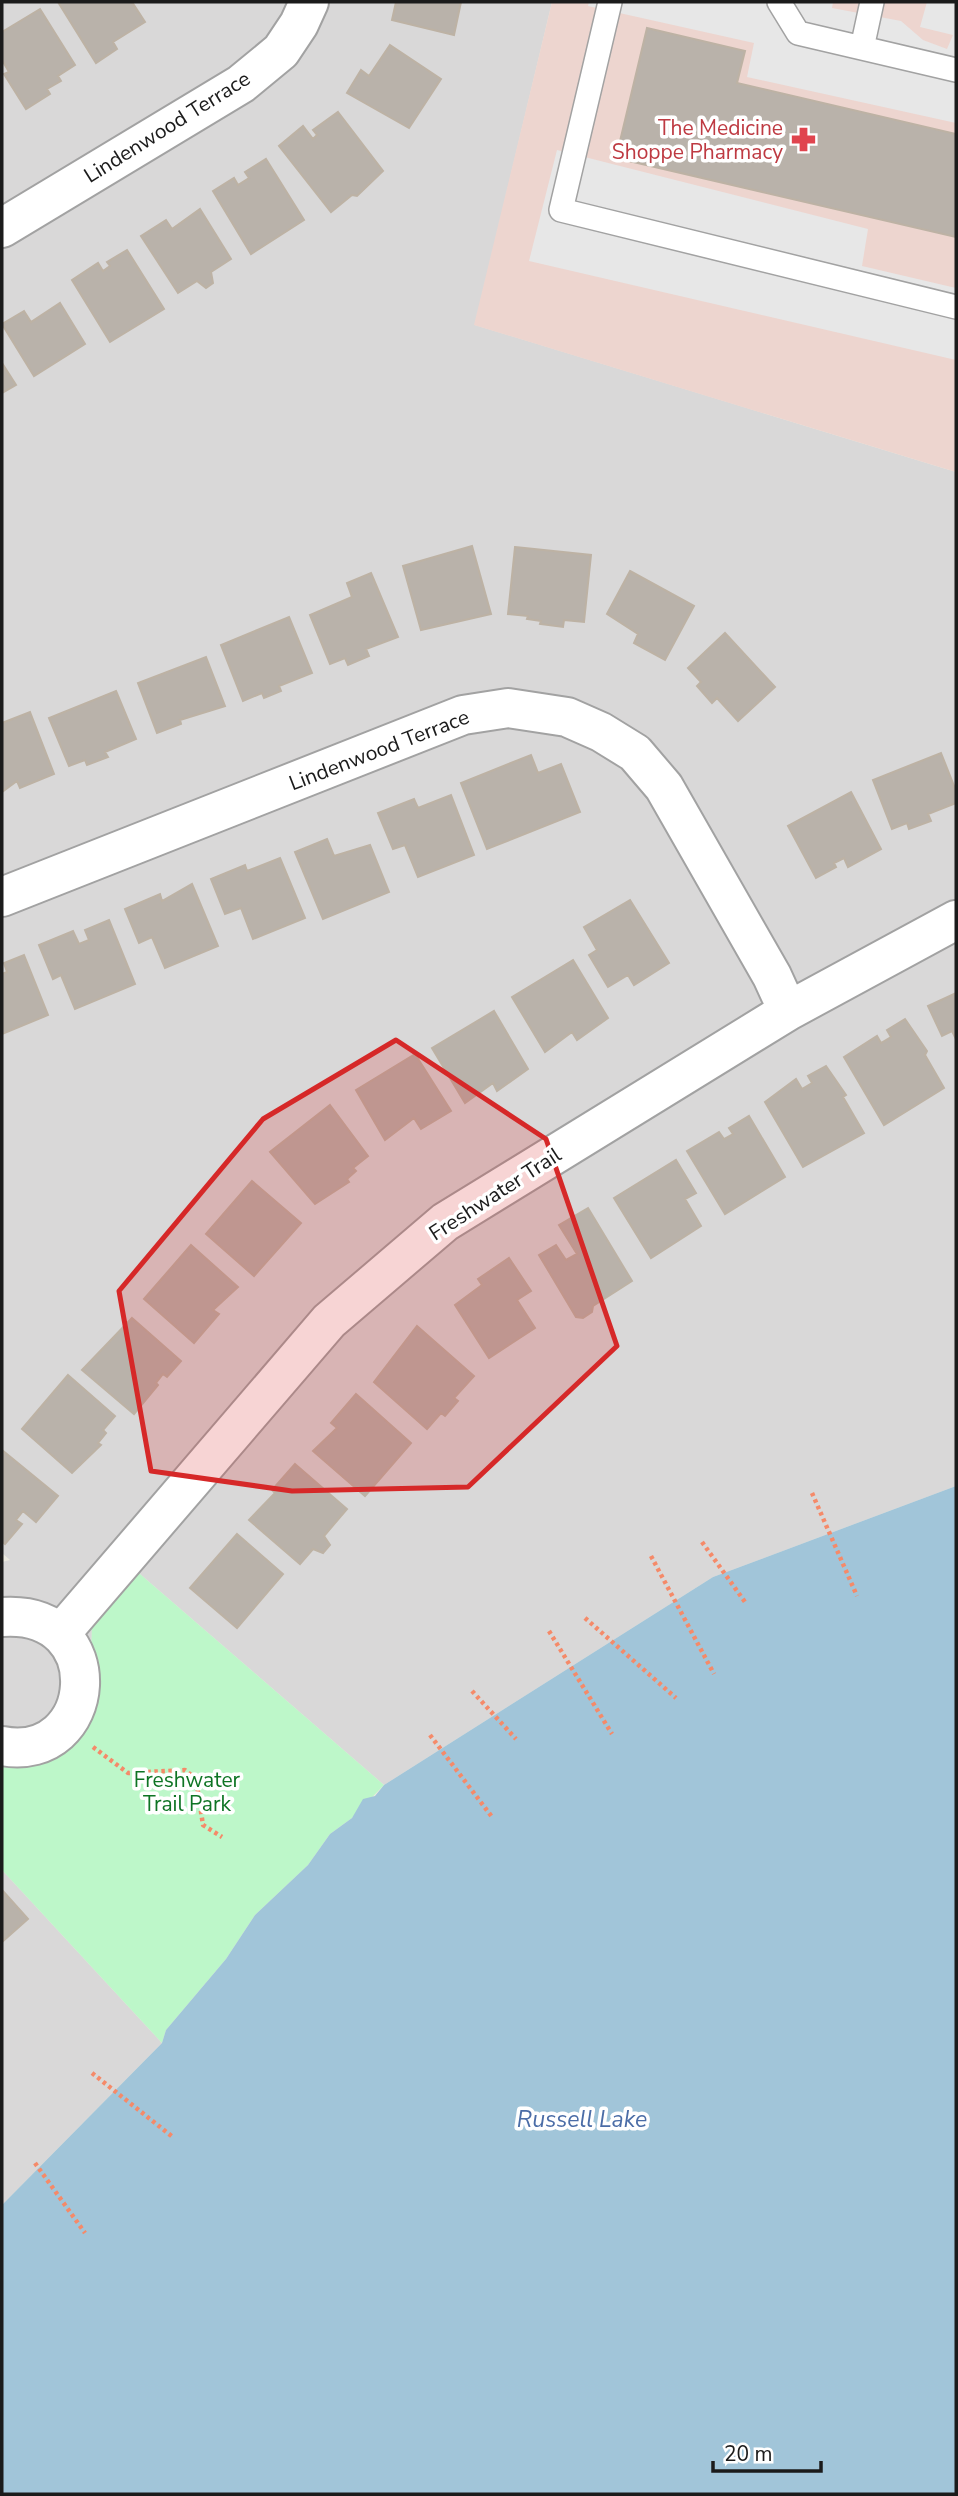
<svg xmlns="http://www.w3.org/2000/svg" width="958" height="2496" viewBox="0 0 958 2496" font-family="'Nunito Sans',sans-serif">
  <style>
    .residential { fill: #d9d8d8 }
    .commercial { fill: #edd5cf }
    .park { fill: #bdf7c9 }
    .parking { fill: #e7e7e7 }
    .water { fill: #a1c5d9 }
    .building { fill: #b9b2aa; stroke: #bdb2a4; stroke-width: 2 }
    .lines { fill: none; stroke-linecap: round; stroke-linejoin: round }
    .service-casing { stroke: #a2a2a2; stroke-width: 26 }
    .minor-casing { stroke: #a2a2a2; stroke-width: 42 }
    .path { stroke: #f58a69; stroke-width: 4.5; stroke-dasharray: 3.5 3.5; stroke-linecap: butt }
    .service { stroke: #fff; stroke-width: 23 }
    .minor { stroke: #fff; stroke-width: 38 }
    .marked { fill: #d62828; fill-opacity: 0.2; stroke: #d62828; stroke-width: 5; stroke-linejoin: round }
    .labels { text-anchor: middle; stroke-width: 7; stroke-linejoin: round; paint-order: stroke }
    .street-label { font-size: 21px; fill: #1b1b1b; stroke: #fff }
    .health-label { font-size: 21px; fill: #be3a42; stroke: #fff; text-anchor: end }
    .park-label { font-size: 21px; fill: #0e7424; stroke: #fff }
    .water-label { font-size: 23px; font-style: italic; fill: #4b6da7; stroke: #fff }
  </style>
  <rect width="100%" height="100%" fill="#eceae0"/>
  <!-- residential -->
  <path class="residential" d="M2,2H552L475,325L956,472V1486L713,1577L384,1785L133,1568L92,1624L91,1677L2,1764V1562L10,1560L2,1553Z
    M2,1870L162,2043L2,2205Z"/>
  <!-- commercial -->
  <path class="commercial" d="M552,2H956V472L474,325Z"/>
  <!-- park -->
  <path class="park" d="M133,1568L384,1785L352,1818L330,1834L308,1865L255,1915L226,1959L166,2030L162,2043L2,1870V1764L14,1762L91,1657L92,1624Z"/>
  <!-- parking -->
  <path class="parking" d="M589,2H833L832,8L901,21L923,40L947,49L953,35L920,27L927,2H956V123L747,77L754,43L588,6Z
    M557,150L868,229L862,266L956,288V360L529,261Z"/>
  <!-- water -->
  <path class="water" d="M956,1486V2494H2V2205L162,2043L166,2030L226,1959L255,1915L308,1865L330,1834L352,1818L363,1799L375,1796L384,1785L713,1577Z"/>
  <!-- building -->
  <path class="building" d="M58,2H132L145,22L113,42L117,49L96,63Z
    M396,2H461L454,35L392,20Z
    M40,9L75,65L58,76L61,81L47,89L50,94L26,109L4,74L9,72L2,60V32Z
    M647,28L745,51L737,83L956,134V237L616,158Z
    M390,45L441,79L409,128L347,93L361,70L369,76Z
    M338,112L383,171L357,196L352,195L331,212L279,146L303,126L313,139L317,135L313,130Z
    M266,159L304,220L251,254L213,191L234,178L238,185L249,178L245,172Z
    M200,209L231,259L211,272L213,283L206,288L197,281L178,293L141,236L166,220L172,229Z
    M127,250L164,309L110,342L72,280L98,263L103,271L110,266L107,262Z
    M60,303L85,344L34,376L2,324L24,311L31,322Z
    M2,363L16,385L2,393Z
    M472,546L491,614L421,630L403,566Z
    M515,547L591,555L584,622L564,620L563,627L540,624L541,621L527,619L528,616L508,614Z
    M630,571L694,606L665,660L634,643L638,634L607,614Z
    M371,573L398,637L366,649L369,656L348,665L345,658L330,664L310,615L352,597L347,583Z
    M289,617L312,673L279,686L281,691L264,698L262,693L243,701L221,645Z
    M725,633L775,687L738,721L717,698L712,703L697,686L701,682L688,668Z
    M206,657L225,706L180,720L181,724L157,733L138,683Z
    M116,691L136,739L105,752L108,757L87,765L85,760L69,766L49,718Z
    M30,712L54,774L20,788L17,781L2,792V723Z
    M941,753L956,791V803L928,814L931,821L909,829L907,823L892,829L873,780Z
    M531,755L538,773L561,764L580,812L487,849L461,783Z
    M851,792L881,849L848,867L844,858L834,863L836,867L816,878L788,826Z
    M451,795L474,855L418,877L405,845L393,849L378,813L414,799L418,808Z
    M327,839L334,856L370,845L389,892L323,919L295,852Z
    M280,858L305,918L253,939L241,908L225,914L211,879L245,865L247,871Z
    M192,884L218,946L165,968L152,937L139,943L125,909L160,894L162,901Z
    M630,900L669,963L634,985L628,975L608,987L589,955L597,950L584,927Z
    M109,920L135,984L75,1009L61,975L53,979L39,945L73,931L79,944L89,940L85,930Z
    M24,955L48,1015L2,1034V974L7,972L4,963Z
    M573,960L608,1018L577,1040L572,1032L545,1052L512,997Z
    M956,993V1039L952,1031L942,1036L928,1006Z
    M494,1011L528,1069L497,1091L493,1083L465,1103L432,1048Z
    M905,1019L927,1051L925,1055L944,1088L884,1125L844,1057L877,1036L881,1043L891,1037L887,1030Z
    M415,1054L451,1111L421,1129L414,1118L385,1140L356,1090Z
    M826,1066L846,1095L843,1097L864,1133L803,1167L765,1102L796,1079L802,1089L812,1083L808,1076Z
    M330,1105L368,1156L353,1168L356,1171L347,1179L349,1182L315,1204L270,1152Z
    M749,1116L785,1177L725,1214L687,1151L719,1132L724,1139L733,1134L729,1128Z
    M676,1160L696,1193L685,1199L701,1226L651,1258L614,1198Z
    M252,1181L301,1223L254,1276L206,1234Z
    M588,1208L632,1281L593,1306L592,1312L583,1318L576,1317L539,1255L556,1245L566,1260L577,1254L559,1225Z
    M191,1245L238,1287L213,1310L219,1314L194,1343L144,1299Z
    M509,1258L531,1291L517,1300L535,1328L489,1358L455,1305L482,1285L478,1279Z
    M132,1318L181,1361L167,1377L163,1374L156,1383L158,1385L134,1414L82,1370Z
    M417,1326L474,1376L454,1398L458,1401L445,1416L441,1413L427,1429L374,1382Z
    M68,1375L115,1416L103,1430L106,1433L98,1443L101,1445L72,1473L22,1429Z
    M356,1394L411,1443L365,1496L313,1451L337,1428L331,1423Z
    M2,1450L58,1496L36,1522L23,1511L16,1520L22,1524L5,1544L2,1541Z
    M295,1464L347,1509L324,1536L330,1545L323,1553L313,1549L300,1564L249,1520L275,1493L272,1490Z
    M237,1534L283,1574L237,1628L190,1588Z
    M2,1890L28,1919L2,1942Z"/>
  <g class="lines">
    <defs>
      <path id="service" d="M610,2L561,210L956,307
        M779,2L798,33L956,70
        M862,48L872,2"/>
      <path id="minor" d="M2,228L241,84L281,51L299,24L309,2
        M2,897L463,715L508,708L567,717L601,732L635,753L664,787L772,976L788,1011
        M2,1617C113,1609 99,1764 2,1746
        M61,1633L329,1321L445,1222L788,1011L956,920"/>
    </defs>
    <!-- service casing -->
    <use href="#service" class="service-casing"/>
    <!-- minor casing -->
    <use href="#minor" class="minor-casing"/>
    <!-- path -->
    <path class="path" d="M812,1493L857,1596
      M702,1542L745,1602
      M651,1556L714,1674
      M585,1618L676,1698
      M549,1631L612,1734
      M472,1691L516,1739
      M430,1735L492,1817
      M93,1747L128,1773L185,1770L196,1779L203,1825L222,1837
      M92,2073L174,2138
      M35,2163L85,2233"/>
    <!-- service -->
    <use href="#service" class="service"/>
    <!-- minor -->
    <use href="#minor" class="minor"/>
  </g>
  <!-- marked area -->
  <path class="marked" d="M396,1040L546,1139L617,1346L468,1487L292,1491L151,1471L119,1291L263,1119Z"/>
  <!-- icons -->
  <defs>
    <symbol id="pharmacy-bare" viewBox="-9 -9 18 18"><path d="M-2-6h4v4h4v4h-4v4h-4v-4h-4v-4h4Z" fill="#e0444e" stroke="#fff" stroke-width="2.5" paint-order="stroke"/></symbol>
  </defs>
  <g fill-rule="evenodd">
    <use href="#pharmacy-bare" x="786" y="122" width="35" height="35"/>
  </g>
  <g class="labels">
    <!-- street labels -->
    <g class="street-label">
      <text transform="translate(167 127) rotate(-32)" y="7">Lindenwood Terrace</text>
      <text transform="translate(379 750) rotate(-21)" y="7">Lindenwood Terrace</text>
      <text transform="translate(495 1194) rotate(-33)" y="7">Freshwater Trail</text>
    </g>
    <!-- health labels -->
    <g class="health-label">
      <text x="783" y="135">The Medicine<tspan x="783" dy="24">Shoppe Pharmacy</tspan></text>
    </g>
    <!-- park labels -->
    <g class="park-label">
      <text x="187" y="1787">Freshwater<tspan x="187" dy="24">Trail Park</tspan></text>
    </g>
    <!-- water labels -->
    <g class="water-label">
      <text x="582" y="2127">Russell Lake</text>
    </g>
  </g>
  <!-- border -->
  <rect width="958" height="2496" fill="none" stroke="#1b1b1b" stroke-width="7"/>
  <!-- scale -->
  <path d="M713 2461v10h108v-10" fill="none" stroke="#1b1b1b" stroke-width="3.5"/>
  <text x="724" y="2461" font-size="21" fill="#1b1b1b" stroke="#ffffff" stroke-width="5" paint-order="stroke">20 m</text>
</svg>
